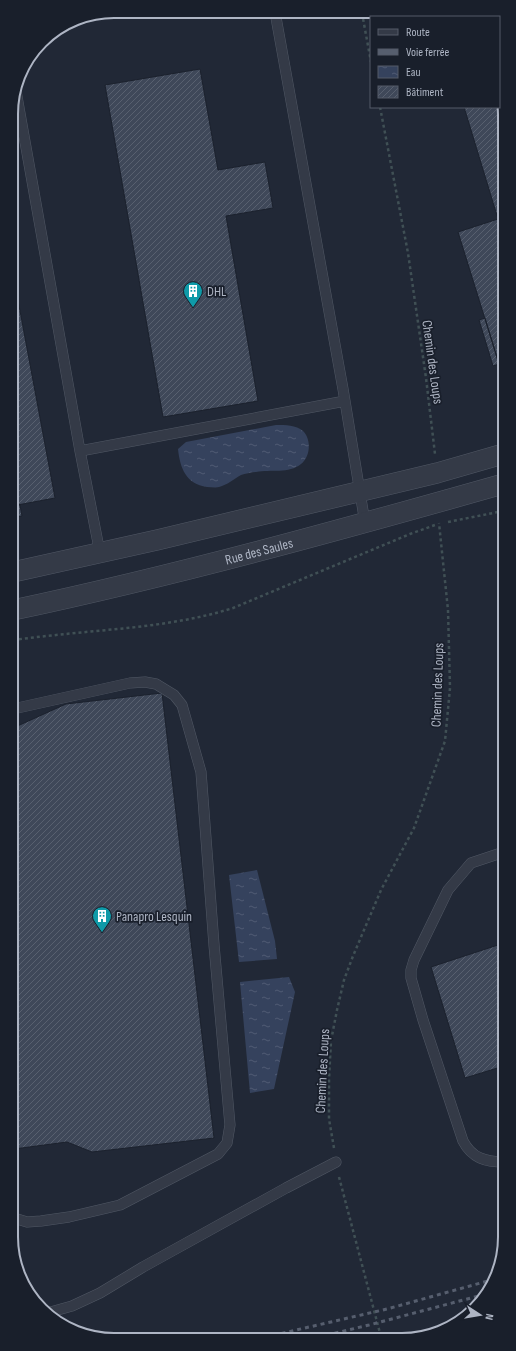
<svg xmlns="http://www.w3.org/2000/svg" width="516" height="1351" viewBox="0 0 516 1351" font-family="'Sofia Sans Condensed',sans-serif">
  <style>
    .water { fill: url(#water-ripples) }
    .building { fill: url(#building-hatch); stroke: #1b212d }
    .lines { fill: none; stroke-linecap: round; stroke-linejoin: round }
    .service-casing { stroke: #515865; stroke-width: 11 }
    .minor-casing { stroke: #515865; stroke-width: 21 }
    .path { stroke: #405055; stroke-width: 2.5; stroke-dasharray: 3 3; stroke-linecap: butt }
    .service { stroke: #343a47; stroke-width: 10 }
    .minor { stroke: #343a47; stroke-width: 20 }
    .rail { stroke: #565e6e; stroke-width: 3; stroke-dasharray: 4 4; stroke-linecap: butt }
    .labels { text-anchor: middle; stroke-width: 3.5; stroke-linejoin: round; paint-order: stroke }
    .poi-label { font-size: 14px; fill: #aeb5c4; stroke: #191f2b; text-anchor: start }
    .street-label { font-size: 14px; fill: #aeb5c4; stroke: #191f2b }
    .rim { fill: none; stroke: #aeb5c4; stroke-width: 2 }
  </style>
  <defs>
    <pattern id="water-ripples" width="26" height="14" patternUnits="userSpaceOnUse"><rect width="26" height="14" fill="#35425d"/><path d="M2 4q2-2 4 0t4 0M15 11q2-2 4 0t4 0" fill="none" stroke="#505b73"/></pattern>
    <pattern id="building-hatch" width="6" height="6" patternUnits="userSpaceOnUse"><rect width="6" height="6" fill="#3f4859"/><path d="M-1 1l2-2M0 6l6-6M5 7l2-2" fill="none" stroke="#58606f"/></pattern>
  </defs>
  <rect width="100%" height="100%" fill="#212836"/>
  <!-- water -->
  <path class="water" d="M276,425C285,425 296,425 303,431C312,440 310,457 301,464C289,474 270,469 256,472C251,472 245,474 241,475C234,479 227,485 219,487C216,488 211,487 207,487C186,484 180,468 178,449L186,442Z
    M257,870L275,941L277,959L239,962L229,875Z
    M289,977L295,992L274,1089L250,1093L240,982Z"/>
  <!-- building -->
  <path class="building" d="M200,69L218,170L265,162L273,208L226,216L258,401L163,417L105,85Z
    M499,83L502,88V363L499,364L458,232L498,219L464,107H499Z
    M12,268L55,498L12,506Z
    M485,318L499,364L493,366L479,320Z
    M20,505L22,516L12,518V506Z
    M162,693L214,1138L92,1152L67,1142L14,1149L13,728L66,704Z
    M504,943V1066L465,1078L431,967Z"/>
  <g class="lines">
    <defs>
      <path id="service" d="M275,12L343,389L365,523
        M16,91L80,451L100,553
        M80,451L345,401
        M13,709L130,683L145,682L156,684L174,695L182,705L201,772L214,945L230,1125L227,1143L218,1154L120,1205L69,1217L41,1221L27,1222L14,1218
        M504,852L471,863L448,890L414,960L411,970V978L423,1020L463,1141C472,1158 485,1162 505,1162
        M47,1313L72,1306L100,1293L143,1267L286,1188L336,1162"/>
      <g id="minor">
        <path d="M13,572L157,540L437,473L503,454"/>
        <path id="s1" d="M13,610C178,575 340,530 503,484"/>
      </g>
    </defs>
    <!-- service casing -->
    <use href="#service" class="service-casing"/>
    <!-- minor casing -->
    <use href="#minor" class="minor-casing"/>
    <!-- path -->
    <path class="path" d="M362,13L371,62
      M380,107L408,253L426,378L435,454
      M448,522L503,511
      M13,640C44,636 75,633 107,630C150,626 192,621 233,608L410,534L435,525
      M334,1148L329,1119V1079L331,1041L337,1010L344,980L353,956L381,890L414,828L445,741L450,688L448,610L439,523
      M339,1177L381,1337"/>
    <!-- service -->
    <use href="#service" class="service"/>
    <!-- minor -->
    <use href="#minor" class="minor"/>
    <!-- rail -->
    <path class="rail" d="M266,1337L387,1309L495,1279
      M319,1337L369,1325L486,1294"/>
  </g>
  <!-- icons -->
  <defs>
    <symbol id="building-pin" viewBox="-11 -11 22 30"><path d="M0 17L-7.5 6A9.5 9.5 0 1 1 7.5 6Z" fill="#0f9aa8" stroke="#191f2b"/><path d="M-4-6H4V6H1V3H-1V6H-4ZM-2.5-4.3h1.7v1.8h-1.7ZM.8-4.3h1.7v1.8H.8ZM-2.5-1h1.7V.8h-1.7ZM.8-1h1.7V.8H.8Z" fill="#fff"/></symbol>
  </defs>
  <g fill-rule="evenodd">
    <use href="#building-pin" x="182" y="280" width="22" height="30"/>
    <use href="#building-pin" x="91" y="905" width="22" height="30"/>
  </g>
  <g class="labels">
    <!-- poi labels -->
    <g class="poi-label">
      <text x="207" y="296">DHL</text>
      <text x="116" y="921">Panapro Lesquin</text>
    </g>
    <!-- street labels -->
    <g class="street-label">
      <text transform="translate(433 362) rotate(82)" y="5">Chemin des Loups</text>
      <text dy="5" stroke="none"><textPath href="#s1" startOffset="253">Rue des Saules</textPath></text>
      <text transform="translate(437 685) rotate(-88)" y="5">Chemin des Loups</text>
      <text transform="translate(322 1071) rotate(-87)" y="5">Chemin des Loups</text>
    </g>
  </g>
  <!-- crop -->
  <path d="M0 0H516V1351H0ZM114 18H402A96 96 0 0 1 498 114V1237A96 96 0 0 1 402 1333H114A96 96 0 0 1 18 1237V114A96 96 0 0 1 114 18Z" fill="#191f2b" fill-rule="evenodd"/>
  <path class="rim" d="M114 18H402A96 96 0 0 1 498 114V1237A96 96 0 0 1 402 1333H114A96 96 0 0 1 18 1237V114A96 96 0 0 1 114 18Z"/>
  <!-- legend -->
  <rect x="370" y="16" width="130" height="92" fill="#191f2b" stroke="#555b68"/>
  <rect x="378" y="29" width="20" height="6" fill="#343a47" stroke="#555b68"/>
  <text x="406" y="36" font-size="12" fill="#aeb5c4">Route</text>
  <rect x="378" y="49" width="20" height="6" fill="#565e6e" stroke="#555b68"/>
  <text x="406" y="56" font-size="12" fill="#aeb5c4">Voie ferrée</text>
  <rect x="378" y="66" width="20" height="12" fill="url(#water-ripples)" stroke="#555b68"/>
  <text x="406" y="76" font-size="12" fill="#aeb5c4">Eau</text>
  <rect x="378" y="86" width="20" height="12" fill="url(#building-hatch)" stroke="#555b68"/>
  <text x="406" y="96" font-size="12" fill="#aeb5c4">Bâtiment</text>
  <!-- north arrow -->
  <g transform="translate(480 1315) rotate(102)" stroke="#191f2b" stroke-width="3" paint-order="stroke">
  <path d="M0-3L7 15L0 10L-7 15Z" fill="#aeb5c4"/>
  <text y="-6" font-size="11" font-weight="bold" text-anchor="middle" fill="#aeb5c4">N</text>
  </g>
</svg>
